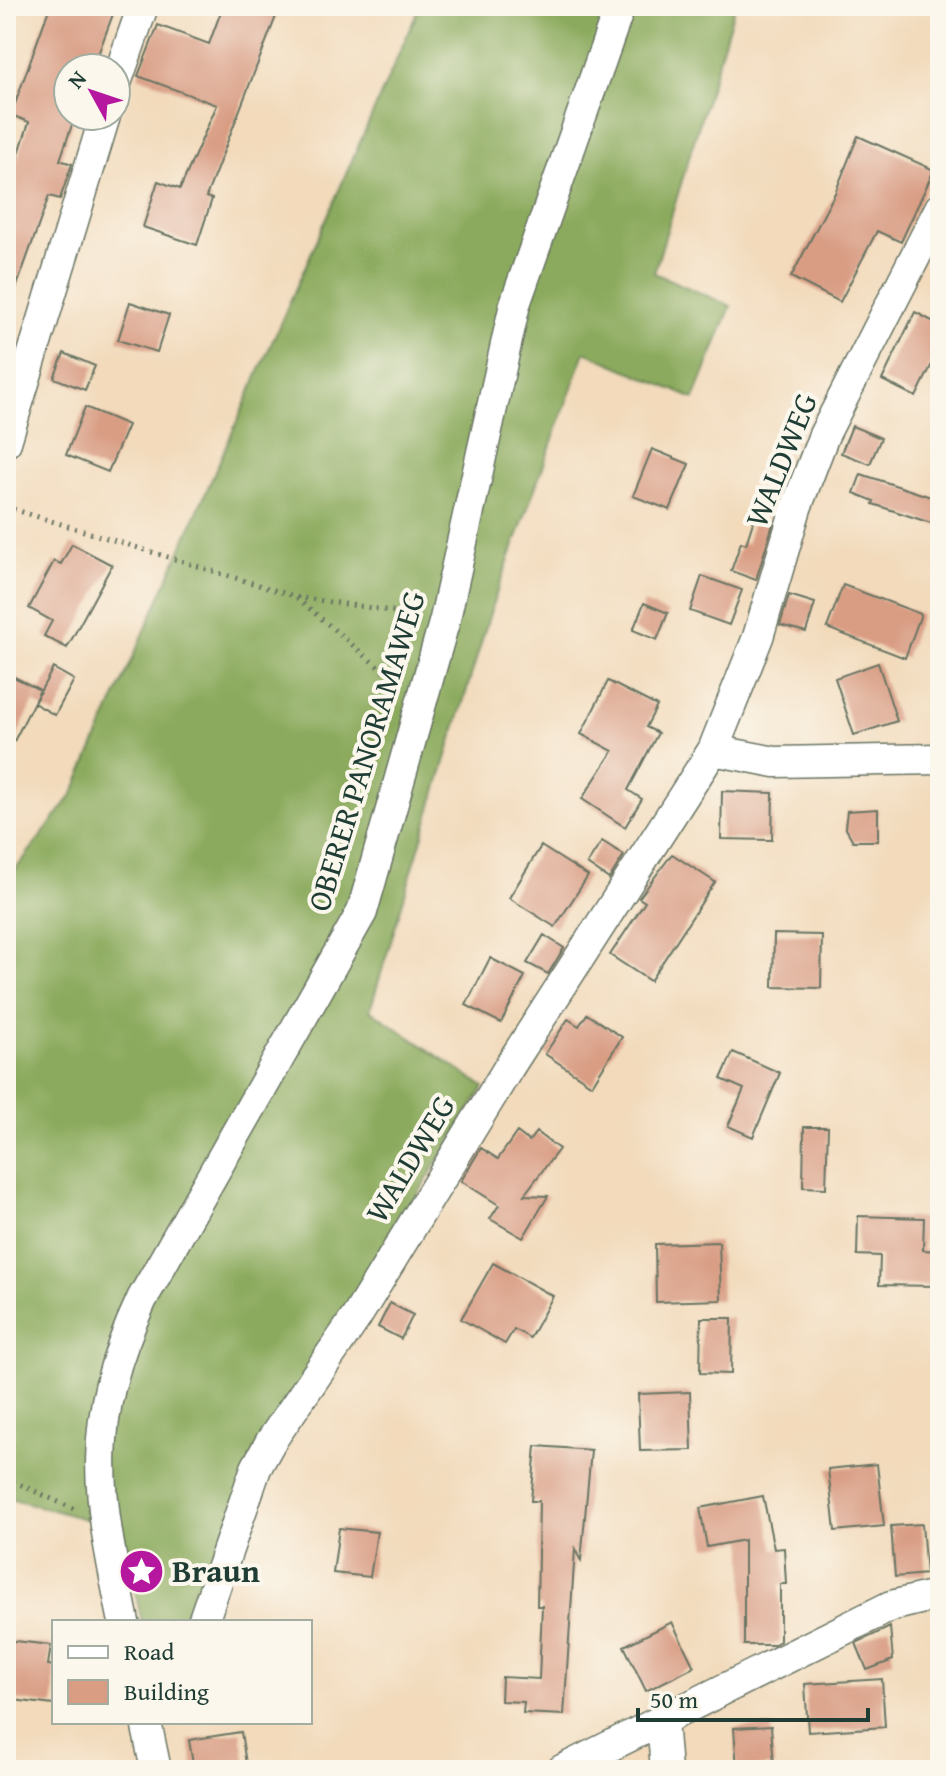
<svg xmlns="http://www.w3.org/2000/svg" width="946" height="1776" viewBox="0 0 946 1776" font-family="'Gentium Book Plus',serif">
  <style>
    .forest { fill: #8baa5d; stroke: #557448; stroke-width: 2 }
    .building { fill: #d99d84 }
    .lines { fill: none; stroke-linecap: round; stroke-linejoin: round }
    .minor-casing { stroke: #697463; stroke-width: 33 }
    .path { stroke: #697463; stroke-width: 5; stroke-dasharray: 2 6; stroke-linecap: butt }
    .minor { stroke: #fff; stroke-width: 30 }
    .labels { text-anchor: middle; stroke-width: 8; stroke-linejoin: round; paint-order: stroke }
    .street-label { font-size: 32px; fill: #1f3d34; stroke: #fbf7ec }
    .poi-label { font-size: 32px; font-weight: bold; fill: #1f3d34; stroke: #fbf7ec; text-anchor: start }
  </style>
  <rect width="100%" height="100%" fill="#fbf7ec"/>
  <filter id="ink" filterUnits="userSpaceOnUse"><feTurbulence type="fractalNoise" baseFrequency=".0125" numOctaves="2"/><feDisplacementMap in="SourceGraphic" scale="16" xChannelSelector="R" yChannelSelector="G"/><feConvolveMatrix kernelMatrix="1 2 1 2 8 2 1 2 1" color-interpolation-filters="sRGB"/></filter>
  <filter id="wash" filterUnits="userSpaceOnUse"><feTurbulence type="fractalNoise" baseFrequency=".006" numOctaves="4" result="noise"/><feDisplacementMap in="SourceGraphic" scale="32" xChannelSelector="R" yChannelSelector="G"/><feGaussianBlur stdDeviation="1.8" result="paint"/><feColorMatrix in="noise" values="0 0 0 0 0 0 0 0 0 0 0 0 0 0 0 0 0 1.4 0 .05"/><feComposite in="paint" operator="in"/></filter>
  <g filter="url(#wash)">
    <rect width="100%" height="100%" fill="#f2dabb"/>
    <!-- forest -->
    <path class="forest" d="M420,6H735L654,273L731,306L694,399L585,352L494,600L370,1010L484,1087L367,1277L191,1622H142L121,1529L6,1497V882L73,794Z"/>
    <g id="blocks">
      <!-- building -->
      <path class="building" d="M50,6H116L93,68H68V116H75L60,160L72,164L60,199L49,196L9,308L6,307V194L29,122L11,115Z
        M223,6H280L206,197L212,199L197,245L143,227L158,181L180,189L217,105L138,76L158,25L209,44Z
        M858,136L934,170L901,242L877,231L840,302L791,277L835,193Z
        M130,302L169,315L157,352L118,340Z
        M915,312L940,325V348L916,397L882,380Z
        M64,353L95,366L85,390L54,378Z
        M85,407L128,425L108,472L66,455Z
        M852,426L881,438L870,464L841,453Z
        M652,449L689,464L670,510L633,496Z
        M861,474L940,500V526L873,504L874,501L854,493Z
        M754,519L773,524L756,580L731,571L741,542L746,544Z
        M72,544L112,565L67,648L44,636L52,621L29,608L54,561L61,564Z
        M702,576L742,590L729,625L690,611Z
        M843,585L921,614L905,658L827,628Z
        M789,595L815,603L806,632L780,625Z
        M644,603L668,613L657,640L633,630Z
        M878,663L897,721L854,735L835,678Z
        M53,668L74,680L55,715L34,703Z
        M6,673L40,690L6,757Z
        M608,681L657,706L646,727L658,733L628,790L642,799L625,827L582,799L613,751L581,734Z
        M722,791L773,793L772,840L721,839Z
        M878,809V841H853L845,827L847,811Z
        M602,841L624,855L609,879L587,864Z
        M541,846L588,876L555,927L509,898Z
        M672,854L715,882L650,981L610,955L645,902L639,898Z
        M774,934L822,935L821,988L773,987Z
        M544,935L564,948L548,974L527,963Z
        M490,958L525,976L501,1023L466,1005Z
        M587,1014L622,1037L592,1085L545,1054L568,1019L579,1026Z
        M733,1052L780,1073L753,1137L728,1126L744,1089L721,1079Z
        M804,1127H828L826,1188L803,1187Z
        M517,1132L529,1141L536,1132L559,1149L524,1195L548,1196L523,1238L490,1219L499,1205L461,1181L481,1148L498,1159Z
        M858,1216L924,1218L923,1250L938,1251L937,1286L879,1285L880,1256L857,1255Z
        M719,1242L721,1300L656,1302L655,1244Z
        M493,1263L553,1296L530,1338L514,1329L505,1344L461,1319Z
        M390,1303L413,1315L401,1339L378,1327Z
        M701,1318H732L731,1374L700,1373Z
        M690,1392L692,1450L640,1451L638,1394Z
        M536,1446L591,1450L581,1561L575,1549L564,1715L523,1713L524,1702L501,1701L502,1677L539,1679L542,1606H537L539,1501H531Z
        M877,1464L884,1526L835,1531L828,1469Z
        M763,1496L774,1549L784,1548L786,1584H780V1641L773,1645H744V1540L707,1547L700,1508Z
        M922,1524L926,1574L895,1577L891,1526Z
        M339,1528L377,1532L370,1577L333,1573Z
        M672,1622L694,1667L646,1691L624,1646Z
        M890,1627L893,1660L867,1670L856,1643Z
        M6,1640L51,1645L48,1665L54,1666V1705L6,1699Z
        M882,1679L885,1727L808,1732L805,1684Z
        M771,1726L774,1766L737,1769L734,1728Z
        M241,1732L247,1770H194L189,1740Z"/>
    </g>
  </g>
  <g filter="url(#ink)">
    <use href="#blocks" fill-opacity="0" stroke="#697463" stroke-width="2"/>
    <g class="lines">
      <defs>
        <path id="minor" d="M116,83L143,6
          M6,442L105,116
          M713,750L775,762L940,759
          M124,1622C97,1493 84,1423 142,1299L362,912L445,619L515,304L620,6
          M203,1622L256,1468L271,1441L357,1316L509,1067L713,750L758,637L796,508L824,435L940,208
          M662,1720L666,1770
          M146,1722L156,1770
          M562,1770L891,1606L940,1594"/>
      </defs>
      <!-- minor casing -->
      <use href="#minor" class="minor-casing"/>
      <!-- path -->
      <path class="path" d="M6,507L297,597L418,615
        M297,598L396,682
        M6,1478L74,1509"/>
      <!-- minor -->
      <use href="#minor" class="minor"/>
    </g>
  </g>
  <!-- icons -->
  <defs>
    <symbol id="sight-disc" viewBox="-11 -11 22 22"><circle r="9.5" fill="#b5179e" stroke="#fbf7ec"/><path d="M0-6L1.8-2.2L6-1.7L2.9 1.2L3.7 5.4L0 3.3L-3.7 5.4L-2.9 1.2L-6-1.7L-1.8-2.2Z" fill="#fff"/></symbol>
  </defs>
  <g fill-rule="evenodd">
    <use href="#sight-disc" x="116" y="1546" width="51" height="51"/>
  </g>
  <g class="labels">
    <!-- street labels -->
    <g class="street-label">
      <text transform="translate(781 460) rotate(-68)" y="11">WALDWEG</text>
      <text transform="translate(366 751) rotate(-73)" y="11">OBERER PANORAMAWEG</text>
      <text transform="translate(410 1159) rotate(-59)" y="11">WALDWEG</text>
    </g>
    <!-- poi labels -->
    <g class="poi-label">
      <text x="172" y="1582">Braun</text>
    </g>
  </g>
  <!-- margin -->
  <rect width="946" height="1776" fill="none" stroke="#fbf7ec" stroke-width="32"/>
  <!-- legend -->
  <rect x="52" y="1620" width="260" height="104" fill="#fbf7ec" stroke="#a3ada2" stroke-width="2"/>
  <rect x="68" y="1646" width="40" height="12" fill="#ffffff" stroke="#a3ada2" stroke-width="2"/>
  <text x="124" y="1660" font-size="24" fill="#1f3d34">Road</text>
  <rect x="68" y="1680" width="40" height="24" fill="#d99d84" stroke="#a3ada2" stroke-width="2"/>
  <text x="124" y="1700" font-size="24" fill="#1f3d34">Building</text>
  <!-- north arrow -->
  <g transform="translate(92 92) rotate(310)"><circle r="38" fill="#fbf7ec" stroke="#a3ada2" stroke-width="2"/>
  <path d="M0-6L14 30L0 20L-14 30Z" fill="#b5179e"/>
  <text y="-12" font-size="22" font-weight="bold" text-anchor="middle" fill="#1f3d34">N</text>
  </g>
  <!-- scale -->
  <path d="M638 1708v12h230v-12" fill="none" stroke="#1f3d34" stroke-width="4"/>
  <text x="650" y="1708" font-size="24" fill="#1f3d34" stroke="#fbf7ec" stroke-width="6" paint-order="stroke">50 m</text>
</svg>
